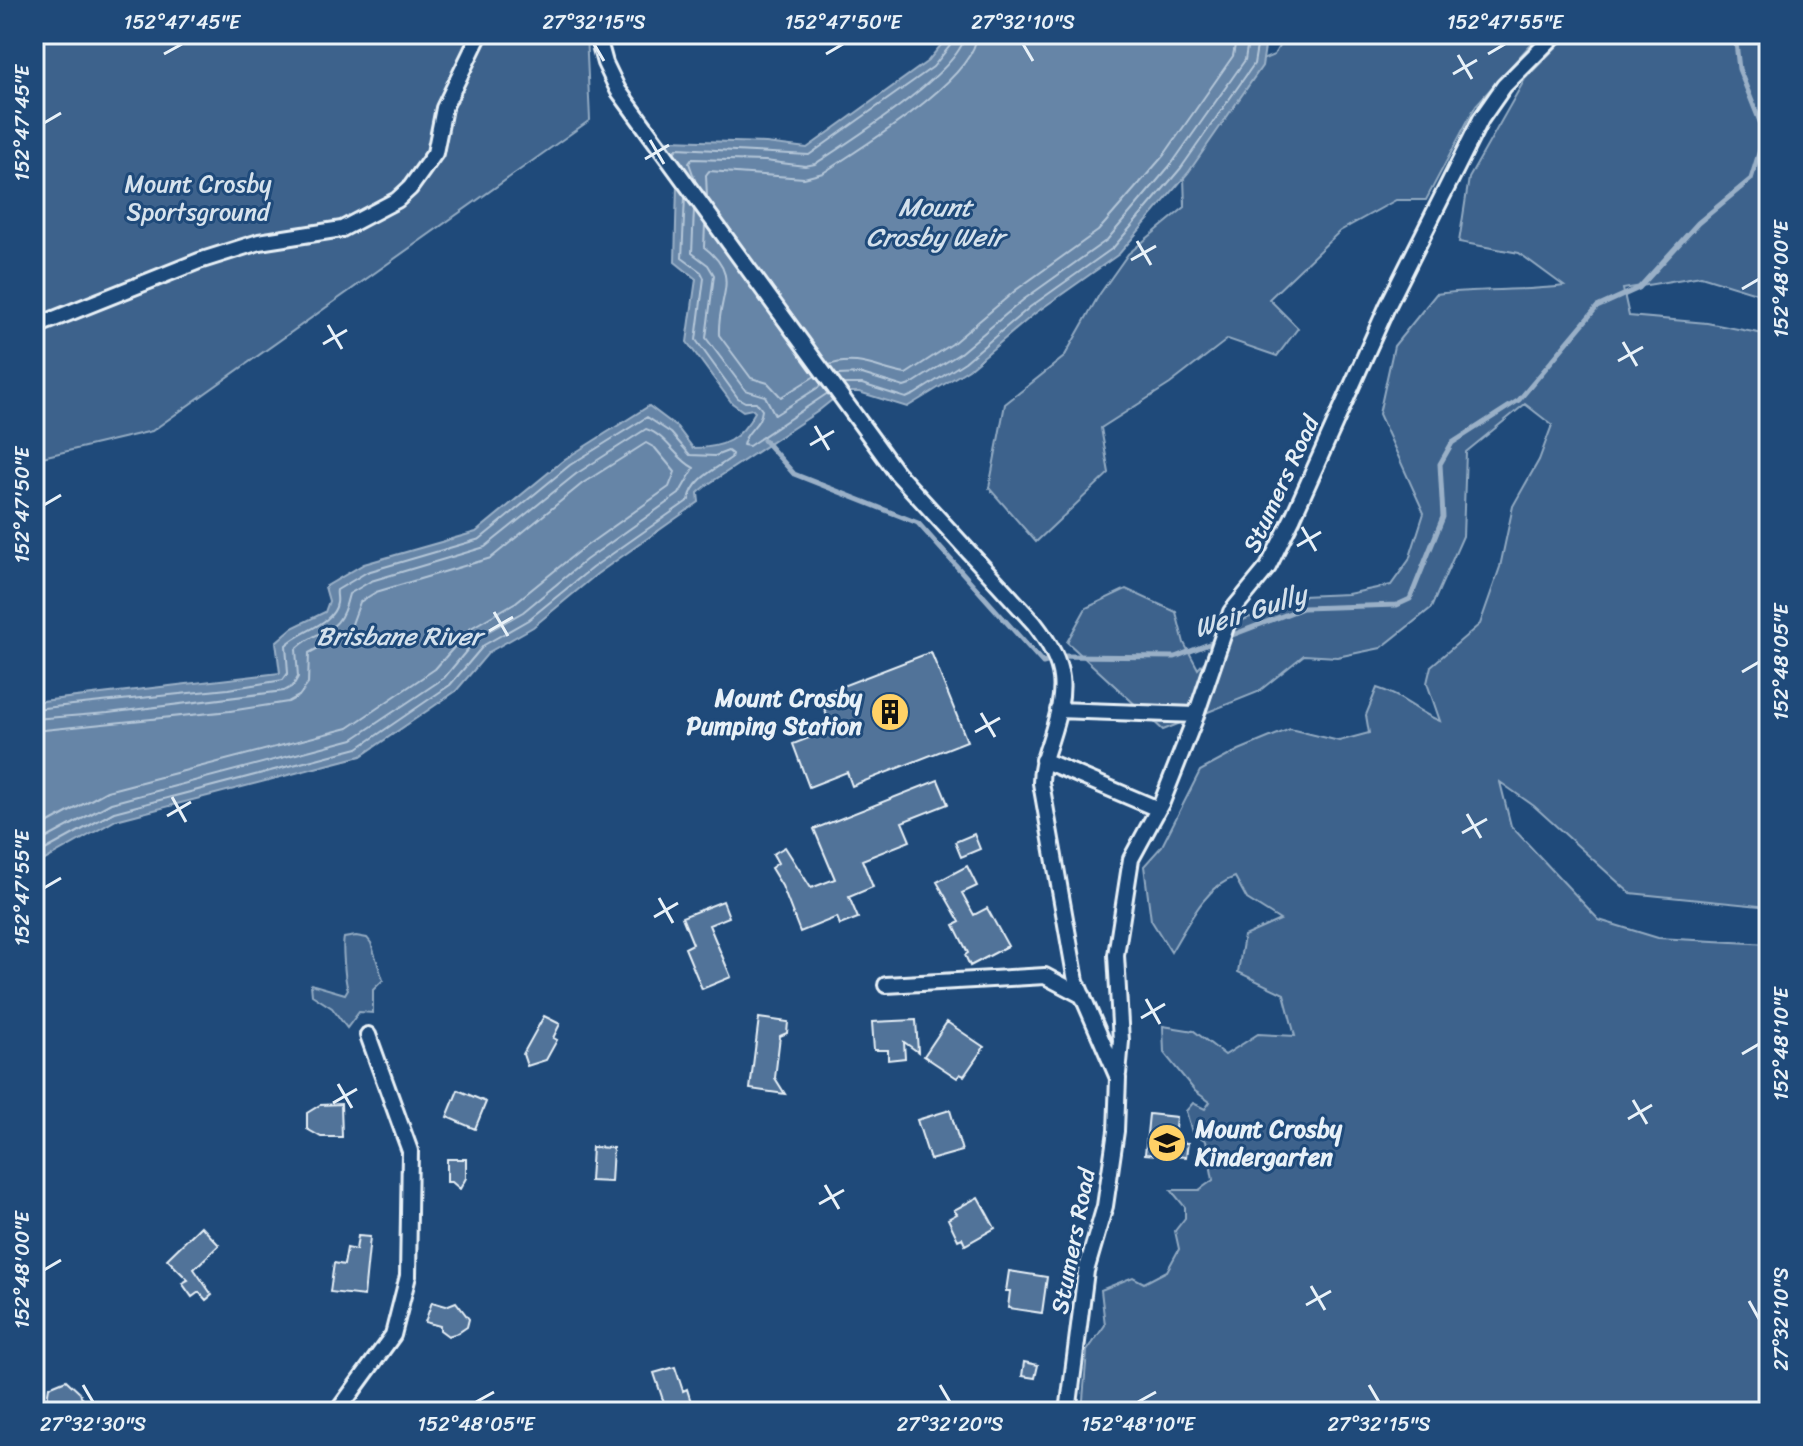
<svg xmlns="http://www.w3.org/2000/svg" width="1803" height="1446" viewBox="0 0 1803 1446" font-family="Sriracha,sans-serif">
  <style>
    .green { fill: #3c628c; stroke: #92aac2; stroke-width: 2 }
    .water { fill: #6685a7; stroke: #9ab0c7; stroke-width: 2 }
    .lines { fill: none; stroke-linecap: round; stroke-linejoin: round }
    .shore { stroke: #b4c6d8; stroke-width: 2 }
    .stream { stroke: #9ab0c7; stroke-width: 5 }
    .building { fill: #517399; stroke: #e8f1f8; stroke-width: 2 }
    .street-casing { stroke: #e8f1f8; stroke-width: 20 }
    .street { stroke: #1f4a7a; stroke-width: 14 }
    .ticks { fill: none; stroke: #e8f1f8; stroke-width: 3 }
    .labels { text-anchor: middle; stroke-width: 6; stroke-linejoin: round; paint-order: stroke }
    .park-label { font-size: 24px; fill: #d7e3ed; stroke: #1f4a7a }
    .street-label { font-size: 24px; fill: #e8f1f8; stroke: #1f4a7a }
    .poi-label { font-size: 24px; font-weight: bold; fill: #e8f1f8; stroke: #1f4a7a; text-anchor: end }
    .water-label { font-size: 26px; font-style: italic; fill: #d4e1ec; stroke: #1f4a7a }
    .neatline { fill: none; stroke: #e8f1f8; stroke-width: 3 }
    .ticks-label { font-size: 20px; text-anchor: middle; fill: #e8f1f8 }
  </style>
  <rect width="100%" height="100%" fill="#1f4a7a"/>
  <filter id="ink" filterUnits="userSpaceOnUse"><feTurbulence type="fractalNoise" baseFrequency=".0125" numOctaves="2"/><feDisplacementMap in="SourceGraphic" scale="16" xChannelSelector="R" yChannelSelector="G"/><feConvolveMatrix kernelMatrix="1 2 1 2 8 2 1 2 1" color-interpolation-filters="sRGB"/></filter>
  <g filter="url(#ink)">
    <!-- green -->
    <path class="green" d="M34,34H586L590,120L152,431L34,459Z
      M1286,34H1540L1476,105L1426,200H1396L1340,231L1269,299L1298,328L1277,356L1228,339L1170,384L1101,428L1109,473L1036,542L989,488L1005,404L1064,357L1099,295L1128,254L1185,207L1183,147L1229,74L1274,55Z
      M1569,34H1769V297L1701,276L1623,289L1629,316L1707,323L1769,335V459L1761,464L1769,473V907L1630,893L1534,806L1500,782L1511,826L1599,920L1658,938L1769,944V1412H1082L1087,1351L1105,1325L1101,1290L1133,1277L1144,1283L1167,1271L1179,1249L1175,1231L1185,1218V1207L1171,1190H1199L1213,1180L1206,1141L1192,1132L1186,1111L1193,1103L1205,1109L1210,1102L1195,1091L1164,1053L1163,1026L1194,1031L1225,1055L1258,1034L1295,1036L1284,994L1238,972L1244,936L1280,920L1247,899L1235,877C1205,886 1187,926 1171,952L1151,920L1144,866L1162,846L1200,771L1239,750L1290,729L1339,741L1369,733L1366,715L1377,688C1404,696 1414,711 1440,721L1427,683L1431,666L1480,624L1500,567L1513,506L1539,460L1552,425L1525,404L1466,452L1463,536L1431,608L1381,648L1337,657L1304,655L1258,692L1163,730L1067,642L1086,608L1126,589L1176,612L1184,643L1198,669L1243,620L1301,596L1348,594L1391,585L1409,560L1424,513L1379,414L1394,346L1436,294C1480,288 1520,292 1564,286L1519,253L1459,242L1469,178L1525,79Z
      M356,936L367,938L371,943L383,980L373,990V1013L359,1012L347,1028L332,1008L312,995L311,984L345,994L348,989C345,983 342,945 344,938Z"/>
    <!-- water -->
    <path class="water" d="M950,34H1267L1262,66L1188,173L1119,254L1034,314L969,369L907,407L859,392H842L817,412L707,485L698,493L699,502L597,574L533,627L489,652L456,691L361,756L116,820L34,866V702L280,673L276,642L292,628L325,612L329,601L325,587L364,564L476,532L565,459L649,406L677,427L693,448C724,448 740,440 755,412L752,409L743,411L732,403L687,342L696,279L675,262L677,185L664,146L668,140L766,143L807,148L928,61Z"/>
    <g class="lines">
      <!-- shore -->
      <path class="shore" d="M674,152L678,148L809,155L933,67L953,42L955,34
        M695,180L689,163L692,159L765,161L805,166L815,164C847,143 963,70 965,34
        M685,197L682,258L701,272L704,278L696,340L738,398L745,402H756L762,410C761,425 745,431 743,445L749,446L828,393
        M707,197L706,175L709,171L804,178L823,173C860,148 976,79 977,34
        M694,210L692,253L708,265L714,275L706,338L745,390L765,396L775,415L822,385
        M705,225L704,247C743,277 717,295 719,335L751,378L768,383L781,397L815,376
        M829,365C857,355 880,370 906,374L952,344L1016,290L1098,231L1164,155L1233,56L1237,34
        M837,375L862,374L904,387L910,385L959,354L1023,300L1107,240L1173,162L1245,60L1249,34
        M843,384H862L906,398L915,394L965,362L1030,307L1113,248L1181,168L1254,64L1259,34
        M34,709L228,689L283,680L288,673L286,645C300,631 334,624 337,603C338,598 336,594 337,590L367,572L480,539L570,465L647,417L671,433L690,455L715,456L728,451L732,454L731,458C714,470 693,479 689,500L592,568L528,620L484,645L450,685L358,748L114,812L34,856
        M34,719L108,713L284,691L293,686L298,677L296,649C324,623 338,640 349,594L371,581L485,547L576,474L646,429C666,435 676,459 694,468L679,494L586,560L523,612L478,637L444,678L353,739L111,803L34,845
        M34,731L230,711L288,702L299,696L308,684L309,653L344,634L352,624L360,602L376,592L491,558L583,483L646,443L655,448L675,472L669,487L579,551L516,602L471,628L435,669L348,728L107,791L34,831"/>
      <!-- stream -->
      <path class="stream" d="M764,440L794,474L918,523L1043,663L1066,656L1175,657L1303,608L1397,605L1410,599L1443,517L1440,464L1452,443L1519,400L1597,307L1639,288L1698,223L1751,179L1765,134L1739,69L1735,34"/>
    </g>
    <!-- building -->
    <path class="building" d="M931,652L967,741L852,786L847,772L809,787L793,744L832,729L819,695Z
      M938,780L948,804L902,822L910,841L862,860L873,887L849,897L858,918L840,925L837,917L800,932L782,886L771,868L778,863L773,854L785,847L811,888L835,879L814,829Z
      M974,834L980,849L961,857L955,842Z
      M967,866L977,886L962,893L974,915L987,908L1008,946L970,966L965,955L968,953L954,925L960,922L937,882Z
      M723,901L729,917L709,925L731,977L702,989L685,948L693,944L682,917Z
      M544,1016L560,1024L553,1038L557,1040L546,1060L527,1066L523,1054Z
      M759,1018L788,1022L787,1033L780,1036L775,1078L785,1094L750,1089Z
      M916,1020L918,1052L904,1042L905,1058L888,1060V1050H874L872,1022Z
      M947,1022L984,1047L964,1076L960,1074L957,1078L924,1056Z
      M458,1090L486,1102L475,1129L447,1117Z
      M341,1104L342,1137H321L307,1129V1113L320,1105Z
      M950,1110L962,1151L930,1160L917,1120Z
      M1149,1114L1176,1117L1174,1142L1188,1143L1186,1157L1145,1154Z
      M592,1147L613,1148L611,1182L590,1181Z
      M447,1159H466V1178L460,1189L452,1182H447Z
      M978,1197L995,1228L965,1245L962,1238L958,1240L948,1219L957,1214L954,1210Z
      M201,1226L219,1245L194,1269L212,1295L206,1300L199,1292L192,1297L182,1283L188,1280L167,1259Z
      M358,1236L370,1237L364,1296L330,1292L334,1263L344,1265L347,1248L356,1250Z
      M1009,1271L1047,1277L1042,1313L1008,1308L1010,1291H1006Z
      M432,1302L446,1306L456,1302L469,1319L467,1327L458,1333L448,1336L440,1330V1326L425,1322Z
      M1024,1362L1038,1365L1035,1378L1022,1376Z
      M675,1367L683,1391L687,1389L694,1412H667L654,1373Z
      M66,1380L80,1393L87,1412H49L46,1405L49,1387Z"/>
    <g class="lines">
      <defs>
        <path id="street" d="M597,34L605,63L618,90L896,472L1034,623C1068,667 1067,688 1050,741C1045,756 1041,767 1041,783L1076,981L1118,1078L1116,1131L1105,1206L1086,1271L1068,1412
          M34,327L199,261L259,242L342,229L397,200L410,188L435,153L444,108L480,34
          M1058,710L1196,715
          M1043,760L1158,809
          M886,985L1045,976L1083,996
          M1118,1074L1121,1041L1116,955L1131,859L1162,802L1194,721L1231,612L1268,567L1293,517L1387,307L1481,119L1504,86L1556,34
          M337,1412L393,1335L408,1276L410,1151L368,1035"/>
      </defs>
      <!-- street casing -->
      <use href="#street" class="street-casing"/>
      <!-- street -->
      <use href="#street" class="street"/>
    </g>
  </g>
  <!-- ticks -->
  <path class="ticks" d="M594,44L604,61M1023,44L1033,61M164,54L182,44M826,54L843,44M1488,54L1505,44M1458,55L1472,79M1453,74L1477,60M44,123L61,113M650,140L664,164M645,159L669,145M1137,241L1151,265M1131,260L1156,246M1742,289L1759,279M328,325L342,349M1623,342L1637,366M323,344L347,330M1618,361L1643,347M815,426L829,450M810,445L834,431M44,505L61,495M1302,527L1316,551M1297,546L1321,532M494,612L508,636M489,631L513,617M1742,672L1759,662M981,713L995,737M975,732L1000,718M172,797L186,822M1467,814L1481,838M167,816L191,802M1462,833L1487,819M44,888L61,878M659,898L673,923M654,917L678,903M1146,999L1160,1024M1141,1018L1165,1004M1742,1054L1759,1044M338,1084L352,1108M1633,1100L1647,1124M333,1103L357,1089M1628,1119L1652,1105M825,1185L839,1209M819,1204L844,1190M44,1270L61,1260M1311,1286L1325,1310M1749,1301L1759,1319M1306,1305L1331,1291M83,1385L93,1402M940,1385L950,1402M1369,1385L1379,1402M476,1402L494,1392M1138,1402L1156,1392"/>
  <!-- icons -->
  <defs>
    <symbol id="building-disc" viewBox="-11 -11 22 22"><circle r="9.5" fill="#ffd166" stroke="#1f4a7a"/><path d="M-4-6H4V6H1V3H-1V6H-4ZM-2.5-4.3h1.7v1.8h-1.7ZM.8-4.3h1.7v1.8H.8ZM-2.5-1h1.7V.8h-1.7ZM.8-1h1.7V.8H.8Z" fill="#111"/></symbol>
    <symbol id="school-disc" viewBox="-11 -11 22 22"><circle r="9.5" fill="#ffd166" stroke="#1f4a7a"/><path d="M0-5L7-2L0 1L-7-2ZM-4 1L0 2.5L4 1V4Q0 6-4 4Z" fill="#111"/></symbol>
  </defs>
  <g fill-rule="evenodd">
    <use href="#building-disc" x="868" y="690" width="44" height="44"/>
    <use href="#school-disc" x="1145" y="1121" width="44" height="44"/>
  </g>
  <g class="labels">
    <!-- park labels -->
    <g class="park-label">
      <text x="198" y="192">Mount Crosby<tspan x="198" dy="28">Sportsground</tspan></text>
    </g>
    <!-- street labels -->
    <g class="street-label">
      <text transform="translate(1281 484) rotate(-65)" y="8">Stumers Road</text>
      <text transform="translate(1073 1241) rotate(-79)" y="8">Stumers Road</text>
    </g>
    <!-- poi labels -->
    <g class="poi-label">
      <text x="862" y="706">Mount Crosby<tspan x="862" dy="28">Pumping Station</tspan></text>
      <text x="1195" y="1137" text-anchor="start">Mount Crosby<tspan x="1195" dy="28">Kindergarten</tspan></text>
    </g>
    <!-- water labels -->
    <g class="water-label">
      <text x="935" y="216">Mount<tspan x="935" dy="30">Crosby Weir</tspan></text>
      <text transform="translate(1250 611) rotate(-18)" y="9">Weir Gully</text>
      <text x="399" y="645">Brisbane River</text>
    </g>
  </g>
  <!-- margin -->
  <rect width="1803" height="1446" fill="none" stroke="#1f4a7a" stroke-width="88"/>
  <rect x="44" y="44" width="1715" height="1358" class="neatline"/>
  <g class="ticks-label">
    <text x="182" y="29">152°47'45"E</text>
    <text x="594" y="29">27°32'15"S</text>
    <text x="843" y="29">152°47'50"E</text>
    <text x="1023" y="29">27°32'10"S</text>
    <text x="1505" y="29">152°47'55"E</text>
    <text transform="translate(22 123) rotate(-90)" y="7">152°47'45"E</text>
    <text transform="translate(1781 279) rotate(-90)" y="7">152°48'00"E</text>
    <text transform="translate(22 505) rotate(-90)" y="7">152°47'50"E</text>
    <text transform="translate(1781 662) rotate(-90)" y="7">152°48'05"E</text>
    <text transform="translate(22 888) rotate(-90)" y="7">152°47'55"E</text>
    <text transform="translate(1781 1044) rotate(-90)" y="7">152°48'10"E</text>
    <text transform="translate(22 1270) rotate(-90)" y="7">152°48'00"E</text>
    <text transform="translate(1781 1319) rotate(-90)" y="7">27°32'10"S</text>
    <text x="93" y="1431">27°32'30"S</text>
    <text x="476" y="1431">152°48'05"E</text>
    <text x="950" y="1431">27°32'20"S</text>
    <text x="1138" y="1431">152°48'10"E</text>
    <text x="1379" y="1431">27°32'15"S</text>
  </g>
</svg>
